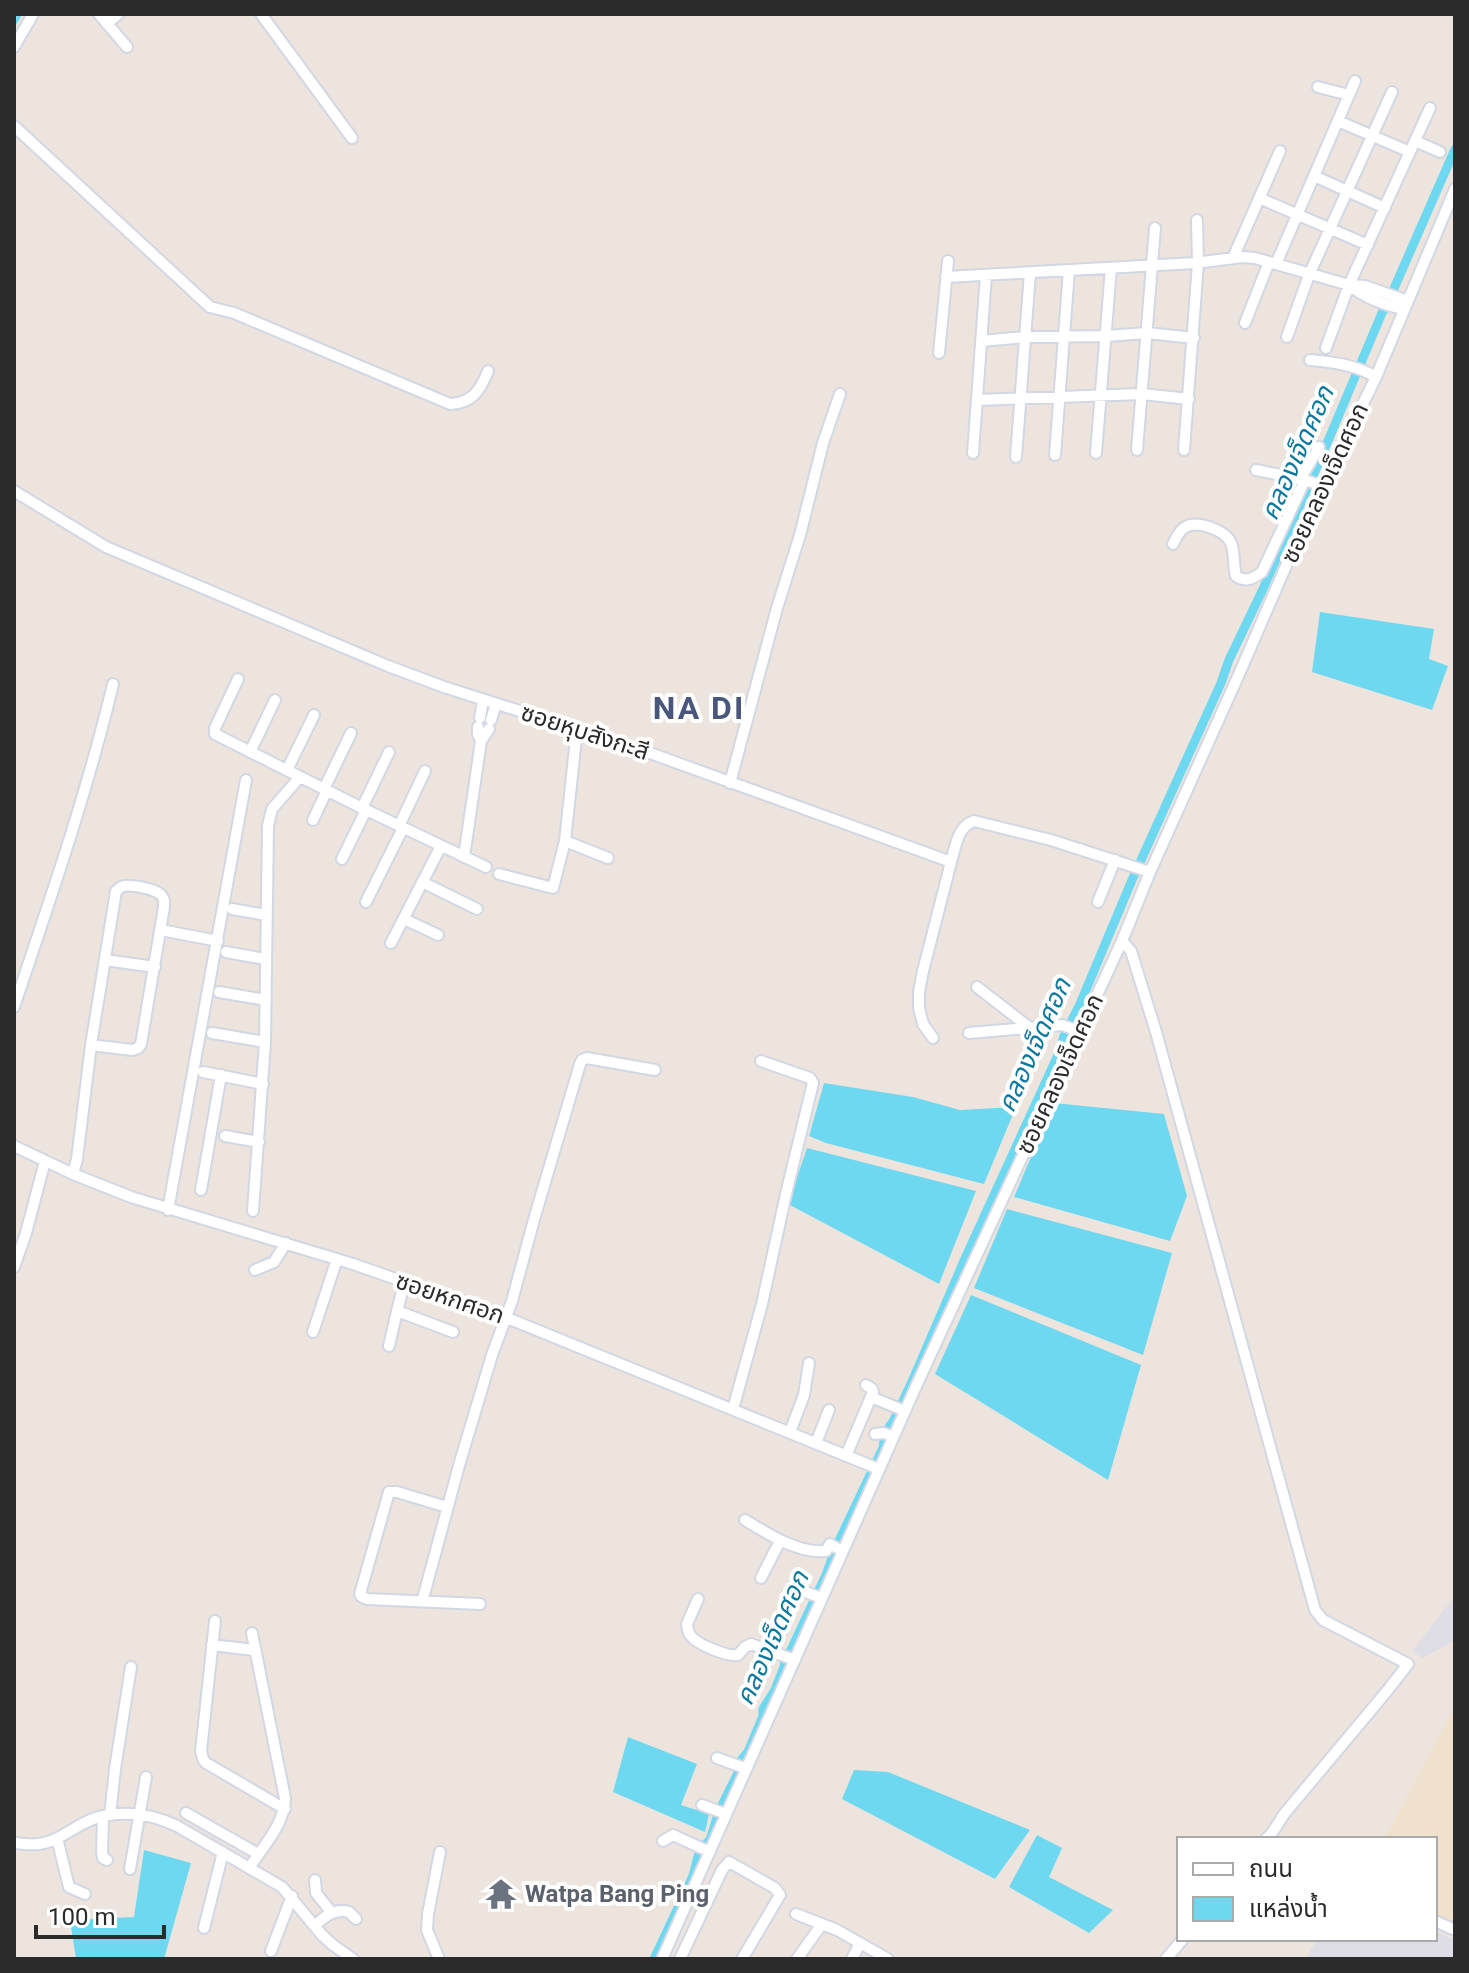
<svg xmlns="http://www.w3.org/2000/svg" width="1469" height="1973" viewBox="0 0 1469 1973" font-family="Roboto,'Noto Sans Thai',sans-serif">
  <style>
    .industrial { fill: #dfdee6 }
    .education { fill: #efe1cc }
    .water { fill: #6ed8f1 }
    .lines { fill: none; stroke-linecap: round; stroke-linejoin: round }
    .canal { stroke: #6ed8f1; stroke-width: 9 }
    .minor-casing { stroke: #d2d7e4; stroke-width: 14 }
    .minor { stroke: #fff; stroke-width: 10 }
    .labels { text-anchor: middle; stroke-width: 8; stroke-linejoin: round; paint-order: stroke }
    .street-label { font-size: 24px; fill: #2b2b2b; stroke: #fff }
    .worship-label { font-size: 24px; font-weight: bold; fill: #5b616d; stroke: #fff; text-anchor: start }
    .water-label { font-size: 26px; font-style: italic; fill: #0b789f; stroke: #fff }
    .district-label { font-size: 32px; font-weight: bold; letter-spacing: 2px; fill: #4a577d; stroke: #fff }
  </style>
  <rect width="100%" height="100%" fill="#ede5dd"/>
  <!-- industrial -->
  <path class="industrial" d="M1455,1596V1638L1446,1646L1422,1658L1412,1651Z
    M1435,1931L1455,1940V1959H1306L1317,1939H1435Z"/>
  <!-- education -->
  <path class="education" d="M1455,1707V1925L1435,1915V1839H1384Z"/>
  <!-- water -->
  <path class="water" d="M1320,612L1434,629L1429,659L1448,666L1432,710L1312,672Z
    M824,1083L913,1097L960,1110L1016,1107L984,1184L826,1143L809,1136Z
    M1054,1103L1164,1114L1187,1196L1170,1241L1014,1197Z
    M807,1148L976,1191L939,1284L788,1204Z
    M1007,1209L1172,1253L1143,1355L974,1288Z
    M971,1295L1141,1365L1108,1480L935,1374Z
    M628,1737L697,1764L681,1805L709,1814L705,1832L613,1792Z
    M854,1770L888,1772L1030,1830L995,1879L842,1799Z
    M1037,1835L1062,1848L1049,1877L1113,1910L1089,1933L1009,1887Z
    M144,1850L191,1863L164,1959H76L70,1920L134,1917Z"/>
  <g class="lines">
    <!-- canal -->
    <path class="canal" d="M14,20L17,14
      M654,1959L693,1876L700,1849L710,1840L719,1811L738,1773L737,1765L748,1752L763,1716V1709L775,1690L784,1667L785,1659L790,1652L826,1575L836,1547L883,1448L885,1433L894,1420L911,1384L967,1254L1058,1055L1064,1036L1080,1004L1132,880L1221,683L1229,660L1262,591L1314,474L1382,313L1389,300L1455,149"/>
    <defs>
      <path id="minor" d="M99,14L127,47
        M261,14L352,138
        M107,24L118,14
        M14,47L33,14
        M1318,87L1349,95
        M1338,121L1410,152
        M14,126L210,307L234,313L450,404C472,403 480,391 488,371
        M1415,141L1440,152
        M1314,176L1385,208
        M1259,198L1368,245
        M1233,258L1280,151
        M1276,264L1355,81
        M946,277L1195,263L1242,257L1255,258L1349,285L1365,286L1408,301
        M1349,285C1365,298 1384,305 1404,309
        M1245,323L1269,262
        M1287,337L1309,275L1392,92
        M981,341L1025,337L1106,336L1147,333L1194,338
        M1326,348L1349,285L1430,108
        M939,353L948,261
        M1310,360C1333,362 1356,365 1376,377
        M977,400L1142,394L1189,399
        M1137,450L1155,228
        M1184,450L1198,263L1197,220
        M973,453L986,275
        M1096,453L1111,268
        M1055,455L1069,270
        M1016,457L1030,273
        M1256,470L1305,480
        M1301,478L1319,447
        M14,491L106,547L388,666L444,687L636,748L932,855L951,862C956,846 957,827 974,821L1051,840L1150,872
        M1173,544C1176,538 1179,531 1184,528C1196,519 1225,530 1231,543C1235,552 1233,565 1236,576C1246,583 1254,578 1262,572L1305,480L1322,486
        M238,679L215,728V734L362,808L486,867
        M480,718L483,700
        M491,720L496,704
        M481,741L489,729
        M250,752L275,700
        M287,770L314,715
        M730,783L777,608L800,535L823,443L840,394
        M324,789L351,733
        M362,808L389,752
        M313,820L327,790
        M399,826L425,771
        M565,841L608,858
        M464,857L481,741L478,734V727
        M342,859L366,810
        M499,874L553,888L565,841L577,729
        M422,882L477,909
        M366,902L403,828
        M1098,902L1115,860
        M232,909L266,915
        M404,919L438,935
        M161,930L218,941
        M1122,941L1131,951L1156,1032L1315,1610L1323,1620L1408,1664L1387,1691L1285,1813C1279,1821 1274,1833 1266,1839
        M391,943L441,846
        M226,952L265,959
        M105,960L155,967
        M977,987L1030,1028
        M219,992L266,1000
        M14,1007C50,900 87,793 113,684
        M212,1033L265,1042
        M969,1033L1062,1025L1079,1031
        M933,1038L923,1024L919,1008V992L923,971L951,862
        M203,1072L263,1084
        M225,1136L259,1142
        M14,1146L73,1174L131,1197L353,1264L507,1318L879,1469
        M73,1174L77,1159L91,1045L116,891C118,890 119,888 121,887C128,883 154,889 160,894C165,899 164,901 164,907L141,1044L138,1048L132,1050L91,1045
        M201,1190L221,1075
        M168,1210L246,780
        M253,1211L265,1042L268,826L272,809L300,777
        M14,1267L26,1233L45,1161
        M255,1270L274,1262L286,1243
        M405,1281L397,1311L453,1332
        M313,1332L337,1259
        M389,1346L397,1311
        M871,1397L905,1411
        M733,1409L762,1304L786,1194L813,1083L810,1078L761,1061
        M790,1432L804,1395L809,1363
        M875,1434L883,1433L893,1436
        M816,1443L829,1410
        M846,1456L873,1392L872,1389L866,1385
        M447,1507L397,1492H389L360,1594L361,1596L367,1599L480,1604
        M745,1520C768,1534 799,1554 826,1551L830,1544L842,1551
        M761,1578L780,1541
        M793,1587L821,1598
        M698,1599L687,1624C688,1629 687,1631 691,1636C698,1645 728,1657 738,1655L745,1647L751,1644L795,1660
        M422,1602L460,1462L492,1355L512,1301L535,1216L580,1064L582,1060L587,1058L655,1070
        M215,1621L201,1751L203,1759L206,1763L285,1809
        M212,1645L254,1650
        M717,1758L742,1767L747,1766
        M702,1805L726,1814
        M186,1813L258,1854
        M110,1815L115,1769L131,1667
        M103,1816L102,1852L103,1858L107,1860
        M57,1838L69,1887L85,1894
        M663,1841L673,1835L710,1852
        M14,1843C22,1844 31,1845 39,1844C62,1841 80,1820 103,1816C128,1811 154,1815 177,1826L282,1887L322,1935L333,1945L353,1959
        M250,1867C263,1846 285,1824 285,1798L252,1633
        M130,1869L146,1777
        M315,1880L316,1893L332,1913
        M796,1914L837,1930L888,1959
        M1435,1921L1455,1930
        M315,1926C324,1916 336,1908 349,1912L356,1919
        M204,1928L223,1852
        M271,1951L292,1896
        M439,1959L427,1930L428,1914L440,1852
        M662,1959L917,1384L1122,941L1150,872L1240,672L1305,522L1376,377L1455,189
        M680,1959L722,1870L729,1862L775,1888L780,1895L742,1959
        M797,1959L822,1924
        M852,1959L860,1943
        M1166,1959L1183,1939"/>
    </defs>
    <!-- minor casing -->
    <use href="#minor" class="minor-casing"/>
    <!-- minor -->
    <use href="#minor" class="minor"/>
  </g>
  <!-- icons -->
  <defs>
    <symbol id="temple-bare" viewBox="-9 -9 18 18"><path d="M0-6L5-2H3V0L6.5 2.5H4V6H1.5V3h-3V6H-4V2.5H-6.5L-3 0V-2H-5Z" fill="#6b7280" stroke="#fff" stroke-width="2.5" paint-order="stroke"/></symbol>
  </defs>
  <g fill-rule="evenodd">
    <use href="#temple-bare" x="479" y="1872" width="44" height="44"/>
  </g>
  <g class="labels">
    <!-- street labels -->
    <g class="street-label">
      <text transform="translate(1325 483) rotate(-65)" y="8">ซอยคลองเจ็ดศอก</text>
      <text transform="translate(585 732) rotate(18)" y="8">ซอยหุบสังกะสี</text>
      <text transform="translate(1060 1074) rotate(-65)" y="8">ซอยคลองเจ็ดศอก</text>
      <text transform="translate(450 1298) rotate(19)" y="8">ซอยหกศอก</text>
    </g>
    <!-- worship labels -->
    <g class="worship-label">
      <text x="525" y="1902">Watpa Bang Ping</text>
    </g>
    <!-- water labels -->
    <g class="water-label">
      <text transform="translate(1297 453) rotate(-66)" y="9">คลองเจ็ดศอก</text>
      <text transform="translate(1034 1045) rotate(-66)" y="9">คลองเจ็ดศอก</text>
      <text transform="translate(772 1638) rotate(-66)" y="9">คลองเจ็ดศอก</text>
    </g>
    <!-- district labels -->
    <g class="district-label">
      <text x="699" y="719">NA DI</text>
    </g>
  </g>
  <!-- border -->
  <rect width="1469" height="1973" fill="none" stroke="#2b2b2b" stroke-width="32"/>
  <!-- legend -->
  <rect x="1177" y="1837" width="260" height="104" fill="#ffffff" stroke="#aaaaaa" stroke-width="2"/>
  <rect x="1193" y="1863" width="40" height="12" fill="#ffffff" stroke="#aaaaaa" stroke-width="2"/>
  <text x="1249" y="1877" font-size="24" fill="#2b2b2b">ถนน</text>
  <rect x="1193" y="1897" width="40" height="24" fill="#6ed8f1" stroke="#aaaaaa" stroke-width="2"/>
  <text x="1249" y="1917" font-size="24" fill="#2b2b2b">แหล่งน้ำ</text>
  <!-- scale -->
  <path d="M36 1925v12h128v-12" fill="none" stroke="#2b2b2b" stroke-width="4"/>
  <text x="48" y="1925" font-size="24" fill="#2b2b2b" stroke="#ffffff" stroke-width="6" paint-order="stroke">100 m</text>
</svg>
